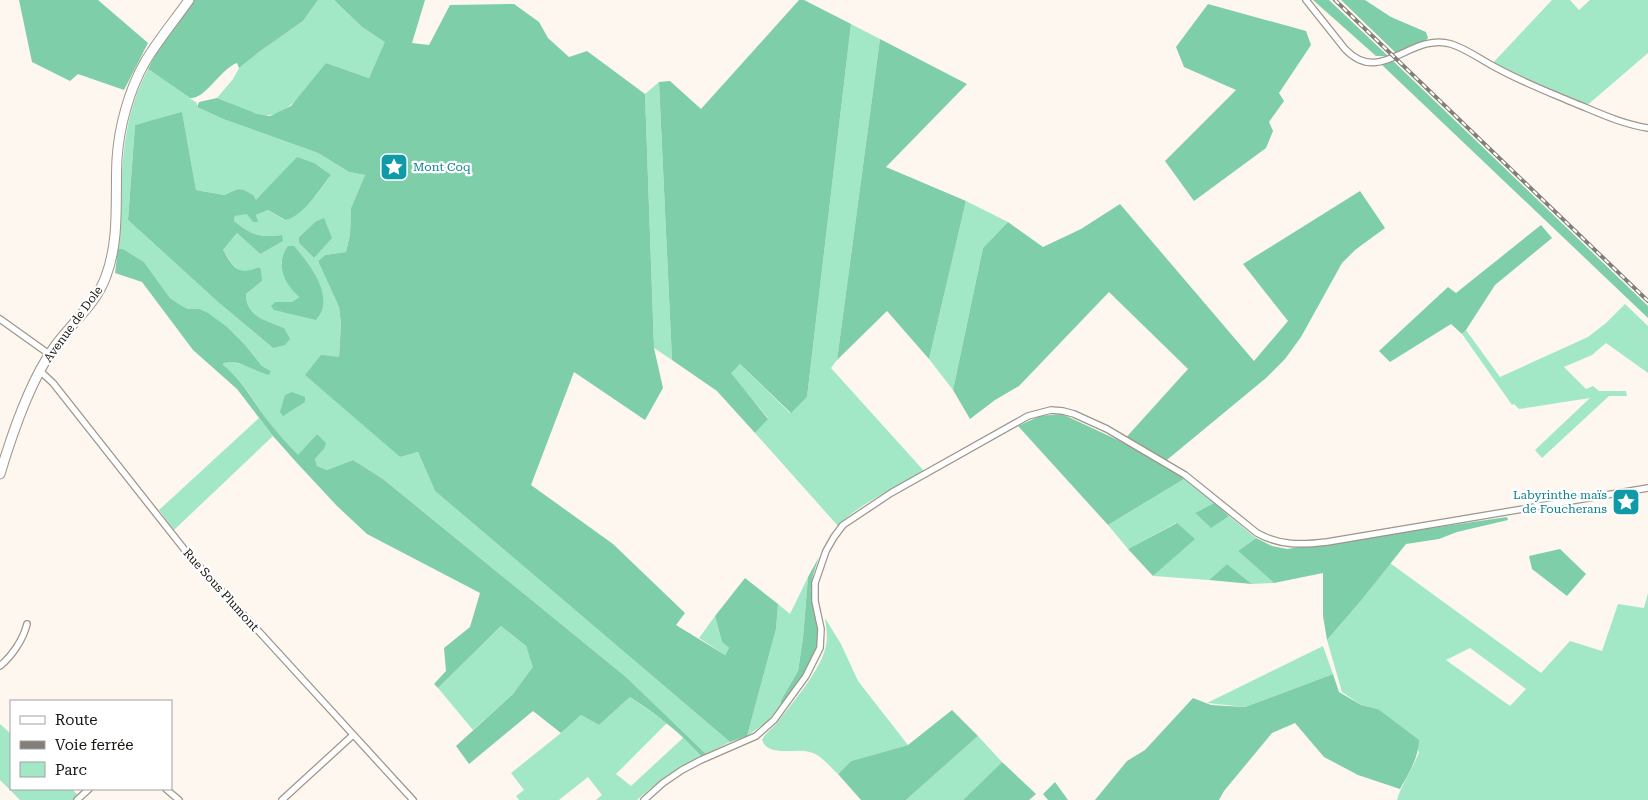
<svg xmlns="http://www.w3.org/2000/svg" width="1648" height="800" viewBox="0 0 1648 800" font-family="'Roboto Serif',serif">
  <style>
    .green { fill: #a3e8c6; fill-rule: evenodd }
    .forest { fill: #7ecea9 }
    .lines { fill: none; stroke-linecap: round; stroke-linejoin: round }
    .minor-casing { stroke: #a0958a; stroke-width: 8 }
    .secondary-casing { stroke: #a0958a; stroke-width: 11 }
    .minor { stroke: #fff; stroke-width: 5.5 }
    .secondary { stroke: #fff; stroke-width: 9 }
    .rail-casing { stroke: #837e79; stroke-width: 4 }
    .rail { stroke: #fff; stroke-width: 2; stroke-dasharray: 5.5; stroke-linecap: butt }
    .labels { text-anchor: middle; stroke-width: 4.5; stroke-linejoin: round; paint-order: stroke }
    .culture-label { font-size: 12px; fill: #0d838f; stroke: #fff; text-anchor: start }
    .street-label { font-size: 12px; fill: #181410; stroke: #fff }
  </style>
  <rect width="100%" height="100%" fill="#fef7f0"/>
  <!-- green -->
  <path class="green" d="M318,0H334L362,27L386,42L369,78L326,63C309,84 288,123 256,114C243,110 230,103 217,98L233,79L239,68L259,52L303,21Z
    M1552,0H1570L1579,10L1590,0H1648V53L1584,108L1488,68Z
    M851,24L880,39L837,360L831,368L924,471C900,485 855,506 838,526L755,433L768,418L730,373L740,364L790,413L807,397Z
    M148,69L197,103V107L223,119L318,153L349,172L365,175L351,208L350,235L346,252L325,255L318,261L339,307L341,324L339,357L306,375L400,457L418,452L435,491L730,742L706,754L626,677L383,479L353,460L327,470L317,466L315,459L324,449L317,434L298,456C286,443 275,431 265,417C252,399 242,379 223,366L224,363L228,361L271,371L262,366L245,345L199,309H188L182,306L170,298L144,262L123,249H118C124,185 116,129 148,69ZM182,113L196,190L224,195L238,189L256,200L331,175C321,189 301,218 284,220L268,210L256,215L257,222L253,221L247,213L235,216L234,221C252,235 259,238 282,235L260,254L237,233L223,250L233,265L241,272H248L259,267L262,281L246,294C246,317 266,320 284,328L273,348L218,302L128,220L135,125ZM315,222L321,249L314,258L299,243V237ZM281,261L316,320L275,302H292L299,297C287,287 284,276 281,261Z
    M659,82L672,360L654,348L645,94Z
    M966,201L1008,222L983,248L953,390L929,359Z
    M1625,304L1648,326V373L1606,343L1592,355L1564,367L1586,389L1593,386L1599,391H1626L1627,396H1609L1542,458L1535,450L1590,398L1519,409L1514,404L1512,405L1462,334L1466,330L1500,377L1588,337L1606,323Z
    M259,418L273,436L174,530L159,510Z
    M1184,479L1214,503L1195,513L1210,527L1229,516L1256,538L1238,551L1274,583L1252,584L1227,564L1209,580L1153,576L1194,539L1176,523L1128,549L1108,525Z
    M1390,563L1541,673L1570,641L1602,651L1618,604L1644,608L1648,593V800H1397C1402,783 1413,769 1419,752L1378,709L1361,705L1342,692L1327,640L1359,603ZM1470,648L1526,689L1510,706L1446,660Z
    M808,577L803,638L798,671L780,702L782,704L767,722L747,736L776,629L778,604L790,614Z
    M715,616L722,642L729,648L725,655L699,638Z
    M825,618L841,644L858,681L908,745L851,761L838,774C830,767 823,757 813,753C798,746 769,759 762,740C765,733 772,729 777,723C792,703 822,669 826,645C828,636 826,627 825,618Z
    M501,626L526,646L534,667L513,694L473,730L438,688Z
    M1323,646L1333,674L1245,707L1207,703Z
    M630,697L667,723L616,774L631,786L684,737L701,756C678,768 657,782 637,800H596L602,795L588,777L559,800H519L516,796L524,790L511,773L561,733L581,715L599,725Z
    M0,724L11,734V789H72L78,795L73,800H20L0,780Z
    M978,736L1002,762L963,800H906Z"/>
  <!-- forest -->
  <path class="forest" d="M19,0H98L148,43L124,90L78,74L70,81L32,62Z
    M194,0H318L303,21L259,52L239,68L237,63C220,69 205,100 190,98L148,69L157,51Z
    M334,0H425L412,43L429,45L450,5L514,4L539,22L548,38L569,57L587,51L645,94L654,348L663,388L645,420L574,372L531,485L613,544L685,613L676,625L725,655L729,648L722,642L715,616L745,578L778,604L776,629L747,736L730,742L435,491L418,452L400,457L305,375L321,355L339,357L341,324L339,307L318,261L325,255L346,252L350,235L351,208L365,175L349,172L318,153L223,119L197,107L199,102L217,98L257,114L270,116L291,106L326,63L369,78L385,42L362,27Z
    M799,0H804L851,24L807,397L791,413L740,364L731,373L768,419L755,433L717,391L672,360L659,82L670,81L701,109Z
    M1313,0H1329L1388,56H1376Z
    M1341,0H1365L1391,17L1426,32L1428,38L1425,41L1396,53Z
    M1208,4L1306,31L1311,45L1279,93L1284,101L1269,122L1273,131L1266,148L1194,201L1165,161L1236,90L1184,67L1176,47Z
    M880,39L967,84L886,167L966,201L929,359L887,311L837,360Z
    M1391,59L1648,306V318L1382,65Z
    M182,112L196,190L224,195L238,189L244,190L253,195L256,200L297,157L314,163L331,175C320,189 302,218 285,220L268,210L256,215L258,222H253L247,214L235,216L234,221C252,235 259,238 282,235L283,241L260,254L237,233L223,250C234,268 237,276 259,267L261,270L262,281L246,294C246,317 266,320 284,328L290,339L285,345L273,348L218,302L128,220L135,125Z
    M1360,191L1385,228L1355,250L1342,263L1301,337L1285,359L1266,378L1162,464L1184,479L1108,525L1018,426L1040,416L1062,414L1122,442L1188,369L1109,292L1019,386L995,400L970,419L953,390L983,248L1008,222L1043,247L1081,229L1120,204L1254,361L1288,321L1243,264Z
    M324,218L332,238L314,258L299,243V237L315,222Z
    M1541,225L1552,238L1495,285L1466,330L1462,334L1451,324L1390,362L1379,351L1448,287L1456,293Z
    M288,246H294C307,262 329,287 322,310C321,313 318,317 316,320L274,310L271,306L275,302H292L299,297C284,284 275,264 288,246Z
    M118,249H123L144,262L170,298L182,306L188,309H199L208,313L227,327L245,345L262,366L271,371L269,375C255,372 238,358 224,363L223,365C242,380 251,398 265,417C275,430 286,443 298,455L317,434L326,443L324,449L315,459L317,466L327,470L353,460L383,479L626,677L706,754L701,756C680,732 656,714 630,697L599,725L581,715L561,733L533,711L469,764L456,746L513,694L533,667L526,646L501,626L438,688L434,684L446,671L444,648L470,627L480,593L367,534L337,506L297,463L273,436L237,389L193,350L142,282L115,273Z
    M292,392L305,397V402L283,416L280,412L285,395Z
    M1214,503L1229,516L1211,528L1195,513Z
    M1507,517L1508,520L1457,532L1439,539L1406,544L1359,603L1327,640L1323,616V573L1274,583L1238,551L1256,538L1272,546L1287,549Z
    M1177,523L1195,539L1153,576L1128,549Z
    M1560,549L1586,574L1567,596L1532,569L1529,556Z
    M819,557C815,569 810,581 811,594C813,610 821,628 819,644C816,661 792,690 782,704L780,702L798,671L803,638L808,577Z
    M1227,564L1252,584L1209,580Z
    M1333,674L1339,692L1361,705L1378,709L1419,740C1418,759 1410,771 1400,789L1358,775L1324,757L1295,723L1272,733L1224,791L1219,800H1095L1127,761L1145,750L1193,698L1211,705L1245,707Z
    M952,710L978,736L906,800H861L838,774L851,761L908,745Z
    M1002,762L1036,794L1029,800H963Z
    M1055,782L1068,800H1048L1043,794Z"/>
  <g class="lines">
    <defs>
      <path id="minor" d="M1306,0L1345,49C1381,87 1410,32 1451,44C1467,49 1481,60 1495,67C1520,81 1546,91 1572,102C1597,112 1621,124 1648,128
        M0,319L49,354
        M40,371L53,383L188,554L413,800
        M0,666C12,656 23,640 27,624
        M166,789L179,800
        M77,800L89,789
        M282,800L353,735
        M644,800L663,783L682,770L701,760L756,736L774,720L806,676L820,648L821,629L815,601V583L826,551L834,537L843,525L891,493L1028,416L1051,410L1063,411L1074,414L1107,429L1185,475L1257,533C1280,546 1302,545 1327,542L1648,488"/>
      <path id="secondary" d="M0,474C12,434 29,383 53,349C70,324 96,305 106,276C120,239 115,198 117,159C119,127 129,90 145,62C158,40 175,20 189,0"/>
    </defs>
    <!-- minor casing -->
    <use href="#minor" class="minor-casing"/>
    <!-- secondary casing -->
    <use href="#secondary" class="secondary-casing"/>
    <!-- minor -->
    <use href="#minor" class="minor"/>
    <!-- secondary -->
    <use href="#secondary" class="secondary"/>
    <defs>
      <path id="rail" d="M1335,0L1648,301"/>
    </defs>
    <!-- rail casing -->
    <use href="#rail" class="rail-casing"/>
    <!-- rail -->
    <use href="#rail" class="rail"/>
  </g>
  <!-- icons -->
  <defs>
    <symbol id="sight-square" viewBox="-11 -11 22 22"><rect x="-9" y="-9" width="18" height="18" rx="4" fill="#0f9aa8" stroke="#fff"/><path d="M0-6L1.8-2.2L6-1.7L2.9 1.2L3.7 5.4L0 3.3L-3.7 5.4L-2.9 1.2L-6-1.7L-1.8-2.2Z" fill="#fff"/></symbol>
  </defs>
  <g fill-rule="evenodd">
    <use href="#sight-square" x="378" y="151" width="32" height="32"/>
    <use href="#sight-square" x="1610" y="486" width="32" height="32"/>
  </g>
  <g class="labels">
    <!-- culture labels -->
    <g class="culture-label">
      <text x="413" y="171">Mont Coq</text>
      <text x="1607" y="499" text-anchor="end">Labyrinthe maïs<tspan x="1607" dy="14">de Foucherans</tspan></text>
    </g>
    <!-- street labels -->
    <g class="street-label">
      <text transform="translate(73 324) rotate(-54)" y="4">Avenue de Dole</text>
      <text transform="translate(221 590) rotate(48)" y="4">Rue Sous Plumont</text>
    </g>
  </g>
  <!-- legend -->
  <rect x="10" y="700" width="162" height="90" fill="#ffffff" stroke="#a3a19f"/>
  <rect x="20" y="716" width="25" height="8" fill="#ffffff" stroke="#a3a19f"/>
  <text x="55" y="725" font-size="15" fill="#181410">Route</text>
  <rect x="20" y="741" width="25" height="8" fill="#837e79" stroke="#a3a19f"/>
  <text x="55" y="750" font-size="15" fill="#181410">Voie ferrée</text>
  <rect x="20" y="762" width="25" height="15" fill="#a3e8c6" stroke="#a3a19f"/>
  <text x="55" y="775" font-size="15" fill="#181410">Parc</text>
</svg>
